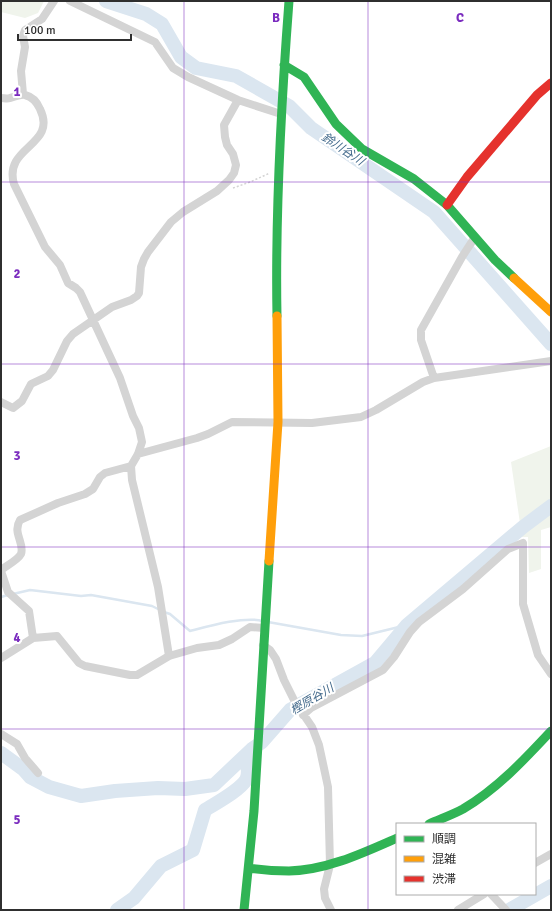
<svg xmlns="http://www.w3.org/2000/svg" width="552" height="911" viewBox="0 0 552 911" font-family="Signika,'Noto Sans JP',sans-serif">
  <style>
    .green { fill: #f0f4ec }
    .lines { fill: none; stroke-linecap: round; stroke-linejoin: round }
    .stream { stroke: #dbe6f0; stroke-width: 2.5 }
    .river { stroke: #dbe6f0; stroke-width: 14 }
    .path { stroke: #d4d4d4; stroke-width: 1.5; stroke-dasharray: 2 2; stroke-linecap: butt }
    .street { stroke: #d4d4d4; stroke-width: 8 }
    .fast { stroke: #30b455; stroke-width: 9 }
    .slow { stroke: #ff9f0a; stroke-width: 9 }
    .jam { stroke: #e5322d; stroke-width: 9 }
    .grid { fill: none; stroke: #7b2cbf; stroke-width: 1; stroke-opacity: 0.55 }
    .labels { text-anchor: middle; stroke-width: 4; stroke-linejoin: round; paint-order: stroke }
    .water-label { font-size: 12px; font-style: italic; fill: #42698b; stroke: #fff }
    .grid-label { font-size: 13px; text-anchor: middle; font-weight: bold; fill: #7b2cbf; stroke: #fff; stroke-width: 4; stroke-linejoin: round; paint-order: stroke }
  </style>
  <rect width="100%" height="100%" fill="#fff"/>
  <!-- green -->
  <path class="green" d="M1,1H44L38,13L25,18L1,12Z
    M551,446V527L541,530V569L529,573L528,537H522L511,462Z"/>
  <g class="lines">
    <!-- stream -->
    <path class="stream" d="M13,594L30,590L81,596L91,595L152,606L160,610
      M1,597L8,595
      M164,612L170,614L190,631C209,626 244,616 263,621
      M268,622L341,635L362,636L407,625"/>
    <!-- river -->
    <path class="river" d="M106,1L146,14L162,24L181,57L196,68L236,76L289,106L311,128L434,212L551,344
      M1,753L23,769L30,777L49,787L81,796L115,791L158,788L185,789L214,785L252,749L262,742L290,710L375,663L407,625L523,527L551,506
      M117,910L134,898L161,866L193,850L205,810C216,803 239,791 246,780C250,774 247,763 246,755
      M509,910L551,886"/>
    <!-- path -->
    <path class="path" d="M233,188L250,182L270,173"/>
    <!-- street -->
    <path class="street" d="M70,1L155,42L173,68L188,77L238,100L281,114
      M23,94L21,71L25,47L23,36L25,30L42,19L54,1
      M1,98C4,98 7,99 10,98C15,97 20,94 25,95C33,97 37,102 40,109C58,146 3,146 14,184L45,247L60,265L68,283L76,288L80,292L120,378L133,416L139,428L142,442L138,454L131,466L132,480L158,587L169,656
      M434,378L421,340V330L462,257L475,237
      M1,402L13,408L22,401L31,384L48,376L53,370L67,341L73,334L112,307L131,300L137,296L139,293L141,267L144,259L148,252L171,222L183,212L217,191L229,180L234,173L236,165L233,154L227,145L225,137L224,125L238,100
      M138,454L197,438L208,434L232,422L312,423L361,417L376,410L423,382L434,378L551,361
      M1,570C6,566 18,560 21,554C25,543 12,533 20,520L58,503L85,494L93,489L100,477L105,473L131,466
      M1,571L8,592L29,611L33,638
      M263,645L270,650L276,659L284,680L295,702L312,727L319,745L328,787L330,865L324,889L325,898L331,910
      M1,658L33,638L57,636L79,663L85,666L130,675H137L169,656L197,648L219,645L232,639L250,627L264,628
      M303,715L311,708L383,670L394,657L410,632L419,622L463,589L508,549L523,543V604L538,655L551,674
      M1,734L17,744L25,758L38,773
      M535,863L551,854
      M491,894L506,910
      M458,910L484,894"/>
    <!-- fast -->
    <path class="fast" d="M284,65L304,77L336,124L362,149L414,179L447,205L495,260L514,278
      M277,316C275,211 281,106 289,1
      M429,824C440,819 452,815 463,809C497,789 524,760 551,731
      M249,868C262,870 275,871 289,871C327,870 363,853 397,838
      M244,910L254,811L269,561"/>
    <!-- slow -->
    <path class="slow" d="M514,278L551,312
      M269,561L278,422L277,316"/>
    <!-- jam -->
    <path class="jam" d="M447,205L467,177L537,95L551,83"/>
  </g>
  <!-- grid -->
  <path class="grid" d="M184,1V910M368,1V910M1,182H551M1,364H551M1,547H551M1,729H551"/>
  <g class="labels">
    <!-- water labels -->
    <g class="water-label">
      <text transform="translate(343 149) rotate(34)" y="4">鈴川谷川</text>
      <text transform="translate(312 699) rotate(-31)" y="4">樫原谷川</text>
    </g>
  </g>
  <g class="grid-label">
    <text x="276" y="22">B</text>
    <text x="460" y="22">C</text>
    <text x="17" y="96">1</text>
    <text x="17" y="278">2</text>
    <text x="17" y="460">3</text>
    <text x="17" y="642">4</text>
    <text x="17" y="824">5</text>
  </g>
  <!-- border -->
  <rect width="552" height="911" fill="none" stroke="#2f2f2f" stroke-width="4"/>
  <!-- legend -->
  <rect x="396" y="823" width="140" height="72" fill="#ffffff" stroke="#acacac"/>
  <rect x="404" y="836" width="20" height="6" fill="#30b455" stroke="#acacac"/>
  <text x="432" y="843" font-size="12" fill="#2f2f2f">順調</text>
  <rect x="404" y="856" width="20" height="6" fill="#ff9f0a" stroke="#acacac"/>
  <text x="432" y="863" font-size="12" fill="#2f2f2f">混雑</text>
  <rect x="404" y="876" width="20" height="6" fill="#e5322d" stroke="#acacac"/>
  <text x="432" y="883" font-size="12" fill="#2f2f2f">渋滞</text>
  <!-- scale -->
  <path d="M18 34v6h113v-6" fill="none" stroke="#2f2f2f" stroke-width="2"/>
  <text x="24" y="34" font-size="12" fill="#2f2f2f" stroke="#ffffff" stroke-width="3" paint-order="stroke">100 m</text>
</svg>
